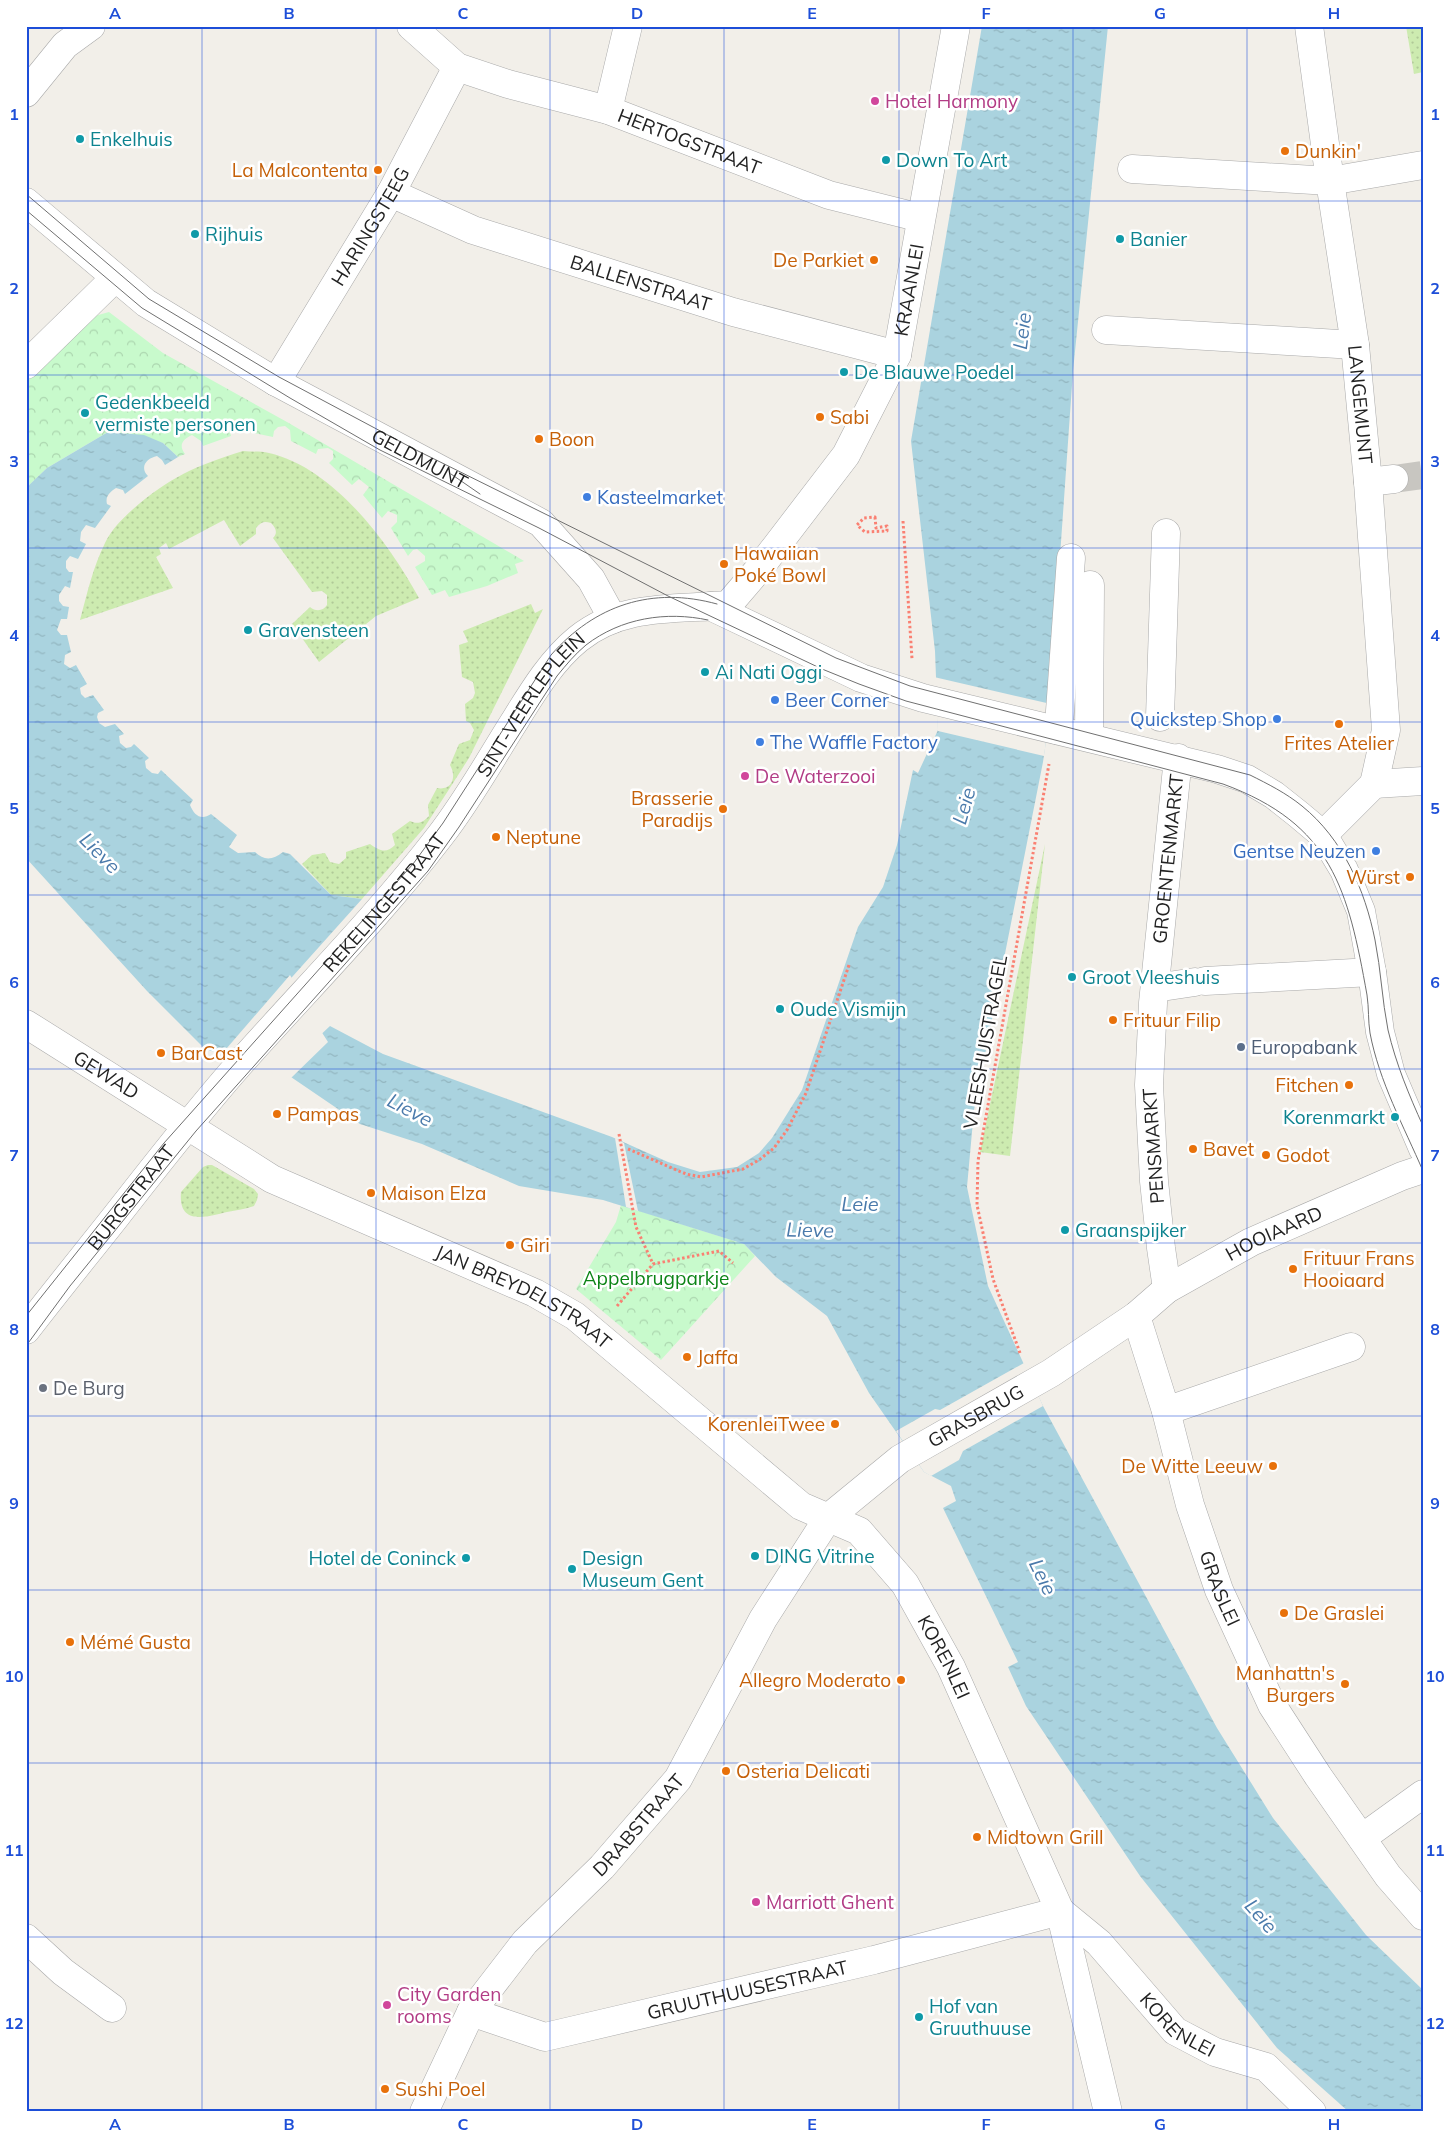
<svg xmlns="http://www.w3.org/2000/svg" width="1449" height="2138" viewBox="0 0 1449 2138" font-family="Mulish,sans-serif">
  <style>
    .grass { fill: url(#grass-dots) }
    .park { fill: url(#park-crowns) }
    .water { fill: url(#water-ripples) }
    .pier { fill: #f2efe9 }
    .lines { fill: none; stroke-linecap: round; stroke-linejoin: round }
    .street-tunnel { stroke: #c8c6c1; stroke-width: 28; stroke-dasharray: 28 14; stroke-linecap: butt }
    .street-casing { stroke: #a9a9a9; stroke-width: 29 }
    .path { stroke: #fa8072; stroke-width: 3; stroke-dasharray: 2.5 2.5; stroke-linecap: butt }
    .street { stroke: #fff; stroke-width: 28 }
    .tram { stroke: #707070; stroke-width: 1 }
    .grid { fill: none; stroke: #1d4ed8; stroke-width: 1; stroke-opacity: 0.55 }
    .hotel-dot { fill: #d1479c; stroke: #fff; stroke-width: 2 }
    .culture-dot { fill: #0f9aa8; stroke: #fff; stroke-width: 2 }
    .food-dot { fill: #e8710a; stroke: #fff; stroke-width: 2 }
    .shop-dot { fill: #3f7fe0; stroke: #fff; stroke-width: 2 }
    .service-dot { fill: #5c6f8a; stroke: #fff; stroke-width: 2 }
    .worship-dot { fill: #6b7280; stroke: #fff; stroke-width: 2 }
    .labels { text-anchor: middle; stroke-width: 5; stroke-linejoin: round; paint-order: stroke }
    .hotel-label { font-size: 19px; fill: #b23c85; stroke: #fff; text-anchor: start }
    .culture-label { font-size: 19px; fill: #0d838f; stroke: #fff; text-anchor: start }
    .street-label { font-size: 19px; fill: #222; stroke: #fff }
    .food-label { font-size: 19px; fill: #c56008; stroke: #fff; text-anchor: start }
    .shop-label { font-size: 19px; fill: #366cbe; stroke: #fff; text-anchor: start }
    .service-label { font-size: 19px; fill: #4e5e75; stroke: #fff; text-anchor: start }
    .park-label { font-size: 19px; fill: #0c8416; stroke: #fff }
    .worship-label { font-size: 19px; fill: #5b616d; stroke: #fff; text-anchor: start }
    .water-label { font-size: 20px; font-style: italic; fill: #4a7aab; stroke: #fff }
    .neatline { fill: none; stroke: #1d4ed8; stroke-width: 2 }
    .grid-label { font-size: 16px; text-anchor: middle; font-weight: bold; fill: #1d4ed8 }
  </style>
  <defs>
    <pattern id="grass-dots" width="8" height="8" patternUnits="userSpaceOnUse" patternTransform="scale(1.25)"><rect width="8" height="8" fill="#cdebb0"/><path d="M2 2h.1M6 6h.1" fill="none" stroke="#b0c997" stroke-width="1.8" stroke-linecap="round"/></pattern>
    <pattern id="park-crowns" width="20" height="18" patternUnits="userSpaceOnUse" patternTransform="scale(1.25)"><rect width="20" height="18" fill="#c8facc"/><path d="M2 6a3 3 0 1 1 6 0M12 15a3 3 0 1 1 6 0" fill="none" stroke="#acd6af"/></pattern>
    <pattern id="water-ripples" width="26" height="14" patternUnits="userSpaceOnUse" patternTransform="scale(1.25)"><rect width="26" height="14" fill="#aad3df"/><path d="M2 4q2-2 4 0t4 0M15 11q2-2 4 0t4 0" fill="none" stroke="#92b5bf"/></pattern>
  </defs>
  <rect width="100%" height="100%" fill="#f2efe9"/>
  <!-- grass -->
  <path class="grass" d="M1406,26H1423V72L1414,74Z
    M243,451C251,452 261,451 269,453C334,468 389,543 419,598L376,616L319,662L292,624L310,607C316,612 323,611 327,605V595L322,591L312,592L273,538C278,533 276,528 271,523C264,521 261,522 256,528V534L240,546L224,520L169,549L166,543L159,548L161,554L156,557L173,588L80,620C87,594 93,567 105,543C111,530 122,519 132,510C170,477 195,466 243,451Z
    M531,604L535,613L543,609L469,758L446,794L424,828L362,899L331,895L302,864L312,855L325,853L330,862L339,864L346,858V852L370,844C380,851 386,854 395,845L392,834L410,821C419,825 423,822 429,816L428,805L437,788C452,791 457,777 450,765L459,744L470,740L474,730L470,723L466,721L465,704L473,698L475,693L473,682L462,677L459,645L468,642L463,631Z
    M1045,844L1010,1156L980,1152Z
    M208,1165H212L254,1189L258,1194L257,1200L254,1206C246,1209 236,1210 227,1212C206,1217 178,1226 181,1192L203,1167Z"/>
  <!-- park -->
  <path class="park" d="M109,312L163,353L287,422L524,561L515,564L518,573L487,586L449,597L445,590L432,595L415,567L425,561V556L417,549L413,550L408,556L391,528L397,522V515L388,511L382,518L363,495L369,487L359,479L352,485L329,463L333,459V451L328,448L318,449L316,454L291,441L290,430L285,426L278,427L274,431L273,437L249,432L250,427L247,421C238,420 234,420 229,428L231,436L203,446L201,441L192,435C183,439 178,445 185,454L178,457L163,443L108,432L47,468L26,488V378L84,319Z
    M621,1205L744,1244L755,1256L661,1360L576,1289L616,1222Z"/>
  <!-- water -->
  <path class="water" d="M982,26H1108L1073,371L1048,727L1043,762L974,1110L967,1187L988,1286L1043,1406L1217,1728L1273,1818L1366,1935L1423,1990V2112H1349L1277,2048L1140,1876L1026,1706L1008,1667L1018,1662L943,1508L956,1501L951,1486L924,1472L869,1393L827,1316L776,1277L744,1244L603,1200L519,1186L422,1144L360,1124L288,1075L205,1049L147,991L26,858V488L47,468L108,432L144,435L163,443L178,457L165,465L162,460L157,456C147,458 139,467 148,476L125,494L123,490L116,488C110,492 105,496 107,504L111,506L95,528L86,525L81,532L80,541L86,544L78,559L70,556L66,561V568L69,572H73L70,588L65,586L59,595V601L63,606L69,607L67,619H61L57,630L61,635H67L71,652L65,655L64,664L70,668L76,665L87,684L80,688L81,694L85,698L93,695L104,710L98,713L97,717L99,723L105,727L115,724L124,734L119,736L120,743L126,748L131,747L134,744L149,758L145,761L146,768L152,773L158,774L161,770L193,800L190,805C194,815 201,821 211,814L237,835L229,847L238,853L255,852C264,861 273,860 283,852L290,854L331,895L362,899L267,1005L291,1036L314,1041L330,1026L383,1054L612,1137L668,1162L700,1172L737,1167L759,1153L772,1138L802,1090L858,927L883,887L897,845L913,770L918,773L938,730L935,651L911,441Z"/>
  <!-- pier -->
  <path class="pier" d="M934,677L1051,704L1044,756L938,731Z
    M290,975L293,980L270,1005L292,1032L299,1025L314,1038L321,1031L328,1042L290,1079L220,1056Z
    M615,1138L624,1143L638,1211L626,1207Z
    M1024,1363L1043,1406L963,1451L959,1460L931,1476L924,1472L896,1431L935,1409L940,1410Z"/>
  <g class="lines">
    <!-- street-tunnel -->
    <path class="street-tunnel" d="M1394,479L1423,475"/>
    <defs>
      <g id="street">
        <path id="s1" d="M411,26L457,67L508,84L608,110L829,195L921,218"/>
        <path id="s2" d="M1309,26L1330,181L1355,345L1368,482L1386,730L1374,784"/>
        <path d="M26,93L65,45L91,26"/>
        <path d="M608,110L628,26"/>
        <path d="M1132,169L1330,181L1423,165"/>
        <path id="s3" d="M391,193L473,230L733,312L897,355"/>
        <path id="s4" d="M26,202L146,303L276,382L541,523L591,579L613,619"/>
        <path d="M1106,330L1355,345"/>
        <path d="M26,365L115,278"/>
        <path id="s5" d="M276,382L391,193L457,67"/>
        <path d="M1368,482L1394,479"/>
        <path d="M710,606L861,678L923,698L1217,769L1247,779L1274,795L1298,814L1323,835L1344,870L1361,911L1372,972L1380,1032L1391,1074L1423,1149"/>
        <path d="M1160,717L1166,533"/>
        <path d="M1057,730L1059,725L1071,558"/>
        <path d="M1089,737L1090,585"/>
        <path d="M1374,784L1423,781"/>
        <path d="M1323,835L1374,784"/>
        <path d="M1205,981L1372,972"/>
        <path d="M1155,988L1195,982"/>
        <path id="s6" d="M26,1024L272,1179L535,1293L575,1316L801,1506L859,1531L905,1584L951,1667L1060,1911L1108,2112"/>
        <path id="s7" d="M1167,1289L1161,1248L1154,1181L1149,1085L1153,1003L1178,758"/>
        <path id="s8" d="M1136,1316L1166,1411L1190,1505L1219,1590L1272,1705L1318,1776L1388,1876L1423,1916"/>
        <path id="s9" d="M26,1330C56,1291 87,1253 117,1215C156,1165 194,1116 236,1068C304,991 377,918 440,836C468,800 490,760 514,722C532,693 551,661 578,639C623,603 675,610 728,605L758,570L846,455L897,355L956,26"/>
        <path d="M1166,1411L1351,1347"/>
        <path d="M1362,1838L1423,1794"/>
        <path id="s10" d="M1060,1911L1099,1943L1175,2031L1215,2052L1266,2067L1312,2112"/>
        <path d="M26,1938L63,1972L112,2008"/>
        <path id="s11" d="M471,2012L545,2037L874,1960L1060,1911"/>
        <path id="s12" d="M424,2112L471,2012L525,1942L602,1867L678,1779L763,1619L828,1518L900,1459L1051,1373L1136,1316L1167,1289L1251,1242L1402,1176L1423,1169"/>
      </g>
    </defs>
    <!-- street casing -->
    <use href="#street" class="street-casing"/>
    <!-- path -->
    <path class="path" d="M875,517L876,528L887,526V531L865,532L857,525L864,518Z
      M903,521L912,659
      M619,1134L636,1227L653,1264
      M628,1149L686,1174L701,1177L743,1169L759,1160L774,1148L787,1130L806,1093L849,965
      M617,1306L653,1264L719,1251L733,1263
      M1020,1353L993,1279L977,1205L978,1161L1049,764"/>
    <!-- street -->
    <use href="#street" class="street"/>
    <!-- tram -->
    <path class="tram" d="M26,194L149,299L279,377L416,450L836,658L910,686L1250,775C1268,784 1286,793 1302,806C1343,839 1365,890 1375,940C1381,970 1382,1000 1388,1030C1396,1064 1409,1095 1423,1126
      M26,210L142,308L290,398L380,450L539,528L668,596L822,669L859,684L906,701L1223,784C1332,824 1348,889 1367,995C1369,1008 1368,1021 1370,1033C1379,1081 1404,1127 1423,1171
      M451,474L480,494
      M26,1316L164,1143L413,864L443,823L551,655C595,605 652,586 717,604
      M26,1346L70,1286L196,1131L428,871L459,827L557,676C566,665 575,654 586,645C621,618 666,611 708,620"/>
  </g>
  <!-- grid -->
  <path class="grid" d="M202,26V2112M376,26V2112M550,26V2112M724,26V2112M899,26V2112M1073,26V2112M1247,26V2112M26,201H1423M26,375H1423M26,548H1423M26,722H1423M26,895H1423M26,1069H1423M26,1243H1423M26,1416H1423M26,1590H1423M26,1763H1423M26,1937H1423"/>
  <!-- markers -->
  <g class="hotel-dot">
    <circle cx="875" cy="101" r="5"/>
    <circle cx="745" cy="776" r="5"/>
    <circle cx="756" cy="1902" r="5"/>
    <circle cx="387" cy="2005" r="5"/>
  </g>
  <g class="culture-dot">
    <circle cx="80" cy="139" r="5"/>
    <circle cx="886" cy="160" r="5"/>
    <circle cx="195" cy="234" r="5"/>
    <circle cx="1120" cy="239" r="5"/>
    <circle cx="844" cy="372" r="5"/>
    <circle cx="85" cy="413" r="5"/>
    <circle cx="248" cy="630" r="5"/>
    <circle cx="705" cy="672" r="5"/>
    <circle cx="1072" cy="977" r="5"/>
    <circle cx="780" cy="1009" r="5"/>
    <circle cx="1395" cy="1117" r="5"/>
    <circle cx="1065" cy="1230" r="5"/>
    <circle cx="755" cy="1556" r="5"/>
    <circle cx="466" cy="1558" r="5"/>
    <circle cx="572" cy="1569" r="5"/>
    <circle cx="919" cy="2017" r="5"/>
  </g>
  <g class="food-dot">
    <circle cx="1285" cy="151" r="5"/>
    <circle cx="378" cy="170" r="5"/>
    <circle cx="874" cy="260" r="5"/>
    <circle cx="820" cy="417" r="5"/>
    <circle cx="539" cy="439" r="5"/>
    <circle cx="724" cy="564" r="5"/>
    <circle cx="1339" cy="724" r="5"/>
    <circle cx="723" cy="809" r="5"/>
    <circle cx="496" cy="837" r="5"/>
    <circle cx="1410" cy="877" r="5"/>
    <circle cx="1113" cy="1020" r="5"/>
    <circle cx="161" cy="1053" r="5"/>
    <circle cx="1349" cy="1085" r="5"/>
    <circle cx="277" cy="1114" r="5"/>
    <circle cx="1193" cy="1149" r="5"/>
    <circle cx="1266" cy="1155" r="5"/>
    <circle cx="371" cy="1193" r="5"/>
    <circle cx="510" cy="1245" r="5"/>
    <circle cx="1293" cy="1269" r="5"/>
    <circle cx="687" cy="1357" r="5"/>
    <circle cx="835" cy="1424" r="5"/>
    <circle cx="1273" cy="1466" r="5"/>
    <circle cx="1284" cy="1613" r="5"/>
    <circle cx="70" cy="1642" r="5"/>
    <circle cx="901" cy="1680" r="5"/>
    <circle cx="1345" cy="1684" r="5"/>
    <circle cx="726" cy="1771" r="5"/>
    <circle cx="977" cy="1837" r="5"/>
    <circle cx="385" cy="2089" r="5"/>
  </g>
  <g class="shop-dot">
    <circle cx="587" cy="497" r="5"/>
    <circle cx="775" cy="700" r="5"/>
    <circle cx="1277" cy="719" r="5"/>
    <circle cx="760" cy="742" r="5"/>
    <circle cx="1376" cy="851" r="5"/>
  </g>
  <circle class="service-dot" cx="1241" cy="1047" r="5"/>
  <circle class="worship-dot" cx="43" cy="1388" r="5"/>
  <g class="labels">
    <!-- hotel labels -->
    <g class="hotel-label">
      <text x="885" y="108">Hotel Harmony</text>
      <text x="755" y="783">De Waterzooi</text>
      <text x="766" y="1909">Marriott Ghent</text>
      <text x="397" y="2001">City Garden<tspan x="397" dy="22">rooms</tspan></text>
    </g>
    <!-- culture labels -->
    <g class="culture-label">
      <text x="90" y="146">Enkelhuis</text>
      <text x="896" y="167">Down To Art</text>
      <text x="205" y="241">Rijhuis</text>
      <text x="1130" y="246">Banier</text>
      <text x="854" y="379">De Blauwe Poedel</text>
      <text x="95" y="409">Gedenkbeeld<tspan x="95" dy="22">vermiste personen</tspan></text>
      <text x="258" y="637">Gravensteen</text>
      <text x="715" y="679">Ai Nati Oggi</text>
      <text x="1082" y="984">Groot Vleeshuis</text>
      <text x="790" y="1016">Oude Vismijn</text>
      <text x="1385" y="1124" text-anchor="end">Korenmarkt</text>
      <text x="1075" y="1237">Graanspijker</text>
      <text x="765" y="1563">DING Vitrine</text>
      <text x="456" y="1565" text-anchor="end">Hotel de Coninck</text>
      <text x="582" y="1565">Design<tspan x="582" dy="22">Museum Gent</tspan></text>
      <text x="929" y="2013">Hof van<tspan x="929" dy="22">Gruuthuuse</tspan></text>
    </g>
    <!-- street labels -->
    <g class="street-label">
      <text dy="7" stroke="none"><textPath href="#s1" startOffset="306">HERTOGSTRAAT</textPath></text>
      <text dy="7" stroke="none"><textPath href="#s5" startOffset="182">HARINGSTEEG</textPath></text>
      <text dy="7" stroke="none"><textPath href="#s3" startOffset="266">BALLENSTRAAT</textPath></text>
      <text dy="7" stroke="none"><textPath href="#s9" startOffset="1412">KRAANLEI</textPath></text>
      <text dy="7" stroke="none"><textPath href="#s2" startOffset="382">LANGEMUNT</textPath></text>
      <text dy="7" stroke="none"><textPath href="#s4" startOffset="472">GELDMUNT</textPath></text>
      <text dy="7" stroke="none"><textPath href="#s9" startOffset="805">SINT-VEERLEPLEIN</textPath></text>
      <text dy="7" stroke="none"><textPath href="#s7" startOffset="432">GROENTENMARKT</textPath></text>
      <text dy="7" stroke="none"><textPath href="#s9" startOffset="558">REKELINGESTRAAT</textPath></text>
      <text transform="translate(985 1042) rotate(-80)" y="7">VLEESHUISTRAGEL</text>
      <text dy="7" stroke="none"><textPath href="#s6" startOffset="95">GEWAD</textPath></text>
      <text transform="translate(1153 1146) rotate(-94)" y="7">PENSMARKT</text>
      <text dy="7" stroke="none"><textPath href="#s9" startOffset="169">BURGSTRAAT</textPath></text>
      <text dy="7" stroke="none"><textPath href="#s12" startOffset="1255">HOOIAARD</textPath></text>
      <text dy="7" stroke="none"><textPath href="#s6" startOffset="569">JAN BREYDELSTRAAT</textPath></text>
      <text dy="7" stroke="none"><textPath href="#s12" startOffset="904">GRASBRUG</textPath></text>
      <text dy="7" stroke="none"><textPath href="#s8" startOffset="285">GRASLEI</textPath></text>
      <text dy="7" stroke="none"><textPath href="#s6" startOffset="1135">KORENLEI</textPath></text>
      <text dy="7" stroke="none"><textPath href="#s12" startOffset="362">DRABSTRAAT</textPath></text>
      <text dy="7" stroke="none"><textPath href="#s11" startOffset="286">GRUUTHUUSESTRAAT</textPath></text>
      <text dy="7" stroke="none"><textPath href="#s10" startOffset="165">KORENLEI</textPath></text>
    </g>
    <!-- food labels -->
    <g class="food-label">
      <text x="1295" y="158">Dunkin'</text>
      <text x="368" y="177" text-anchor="end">La Malcontenta</text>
      <text x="864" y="267" text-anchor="end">De Parkiet</text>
      <text x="830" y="424">Sabi</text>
      <text x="549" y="446">Boon</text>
      <text x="734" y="560">Hawaiian<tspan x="734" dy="22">Poké Bowl</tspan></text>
      <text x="1339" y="750" text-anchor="middle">Frites Atelier</text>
      <text x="713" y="805" text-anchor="end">Brasserie<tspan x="713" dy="22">Paradijs</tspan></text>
      <text x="506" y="844">Neptune</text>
      <text x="1400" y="884" text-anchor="end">Würst</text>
      <text x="1123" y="1027">Frituur Filip</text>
      <text x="171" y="1060">BarCast</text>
      <text x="1339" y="1092" text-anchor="end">Fitchen</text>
      <text x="287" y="1121">Pampas</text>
      <text x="1203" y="1156">Bavet</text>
      <text x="1276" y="1162">Godot</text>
      <text x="381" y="1200">Maison Elza</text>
      <text x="520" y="1252">Giri</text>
      <text x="1303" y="1265">Frituur Frans<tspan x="1303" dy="22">Hooiaard</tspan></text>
      <text x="697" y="1364">Jaffa</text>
      <text x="825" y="1431" text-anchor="end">KorenleiTwee</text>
      <text x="1263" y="1473" text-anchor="end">De Witte Leeuw</text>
      <text x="1294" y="1620">De Graslei</text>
      <text x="80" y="1649">Mémé Gusta</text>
      <text x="1335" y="1680" text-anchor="end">Manhattn's<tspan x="1335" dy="22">Burgers</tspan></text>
      <text x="891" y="1687" text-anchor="end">Allegro Moderato</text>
      <text x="736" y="1778">Osteria Delicati</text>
      <text x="987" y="1844">Midtown Grill</text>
      <text x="395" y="2096">Sushi Poel</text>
    </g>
    <!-- shop labels -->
    <g class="shop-label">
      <text x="597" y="504">Kasteelmarket</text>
      <text x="785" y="707">Beer Corner</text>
      <text x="1267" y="726" text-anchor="end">Quickstep Shop</text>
      <text x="770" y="749">The Waffle Factory</text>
      <text x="1366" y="858" text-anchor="end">Gentse Neuzen</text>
    </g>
    <!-- service labels -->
    <g class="service-label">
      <text x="1251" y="1054">Europabank</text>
    </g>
    <!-- park labels -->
    <g class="park-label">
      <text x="656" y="1285">Appelbrugparkje</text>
    </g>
    <!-- worship labels -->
    <g class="worship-label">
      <text x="53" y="1395">De Burg</text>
    </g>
    <!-- water labels -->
    <g class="water-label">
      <text transform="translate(1022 331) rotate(-83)" y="7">Leie</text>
      <text transform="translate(964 806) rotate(-74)" y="7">Leie</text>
      <text transform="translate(100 853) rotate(45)" y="7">Lieve</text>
      <text transform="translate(410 1110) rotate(28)" y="7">Lieve</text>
      <text x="860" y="1211">Leie</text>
      <text transform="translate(810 1230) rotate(1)" y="7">Lieve</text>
      <text transform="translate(1043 1577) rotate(64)" y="7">Leie</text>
      <text transform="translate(1261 1916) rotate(49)" y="7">Leie</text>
    </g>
  </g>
  <!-- border -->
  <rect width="1449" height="2138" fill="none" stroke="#ffffff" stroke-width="55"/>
  <rect x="28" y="28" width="1394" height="2082" class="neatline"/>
  <g class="grid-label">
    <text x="115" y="19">A</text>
    <text x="289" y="19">B</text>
    <text x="463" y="19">C</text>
    <text x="637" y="19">D</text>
    <text x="812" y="19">E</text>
    <text x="986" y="19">F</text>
    <text x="1160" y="19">G</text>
    <text x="1334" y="19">H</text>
    <text x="14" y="120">1</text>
    <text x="1435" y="120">1</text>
    <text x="14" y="294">2</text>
    <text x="1435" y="294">2</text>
    <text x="14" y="467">3</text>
    <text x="1435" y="467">3</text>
    <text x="14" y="641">4</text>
    <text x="1435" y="641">4</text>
    <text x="14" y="814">5</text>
    <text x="1435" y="814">5</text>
    <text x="14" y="988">6</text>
    <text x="1435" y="988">6</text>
    <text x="14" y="1161">7</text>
    <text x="1435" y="1161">7</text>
    <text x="14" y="1335">8</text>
    <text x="1435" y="1335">8</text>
    <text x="14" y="1509">9</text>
    <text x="1435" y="1509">9</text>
    <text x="14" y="1682">10</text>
    <text x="1435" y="1682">10</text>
    <text x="14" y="1856">11</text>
    <text x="1435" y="1856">11</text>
    <text x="14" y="2029">12</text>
    <text x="1435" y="2029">12</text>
    <text x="115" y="2130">A</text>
    <text x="289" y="2130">B</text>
    <text x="463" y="2130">C</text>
    <text x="637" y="2130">D</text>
    <text x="812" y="2130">E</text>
    <text x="986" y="2130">F</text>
    <text x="1160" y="2130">G</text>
    <text x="1334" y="2130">H</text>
  </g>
</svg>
